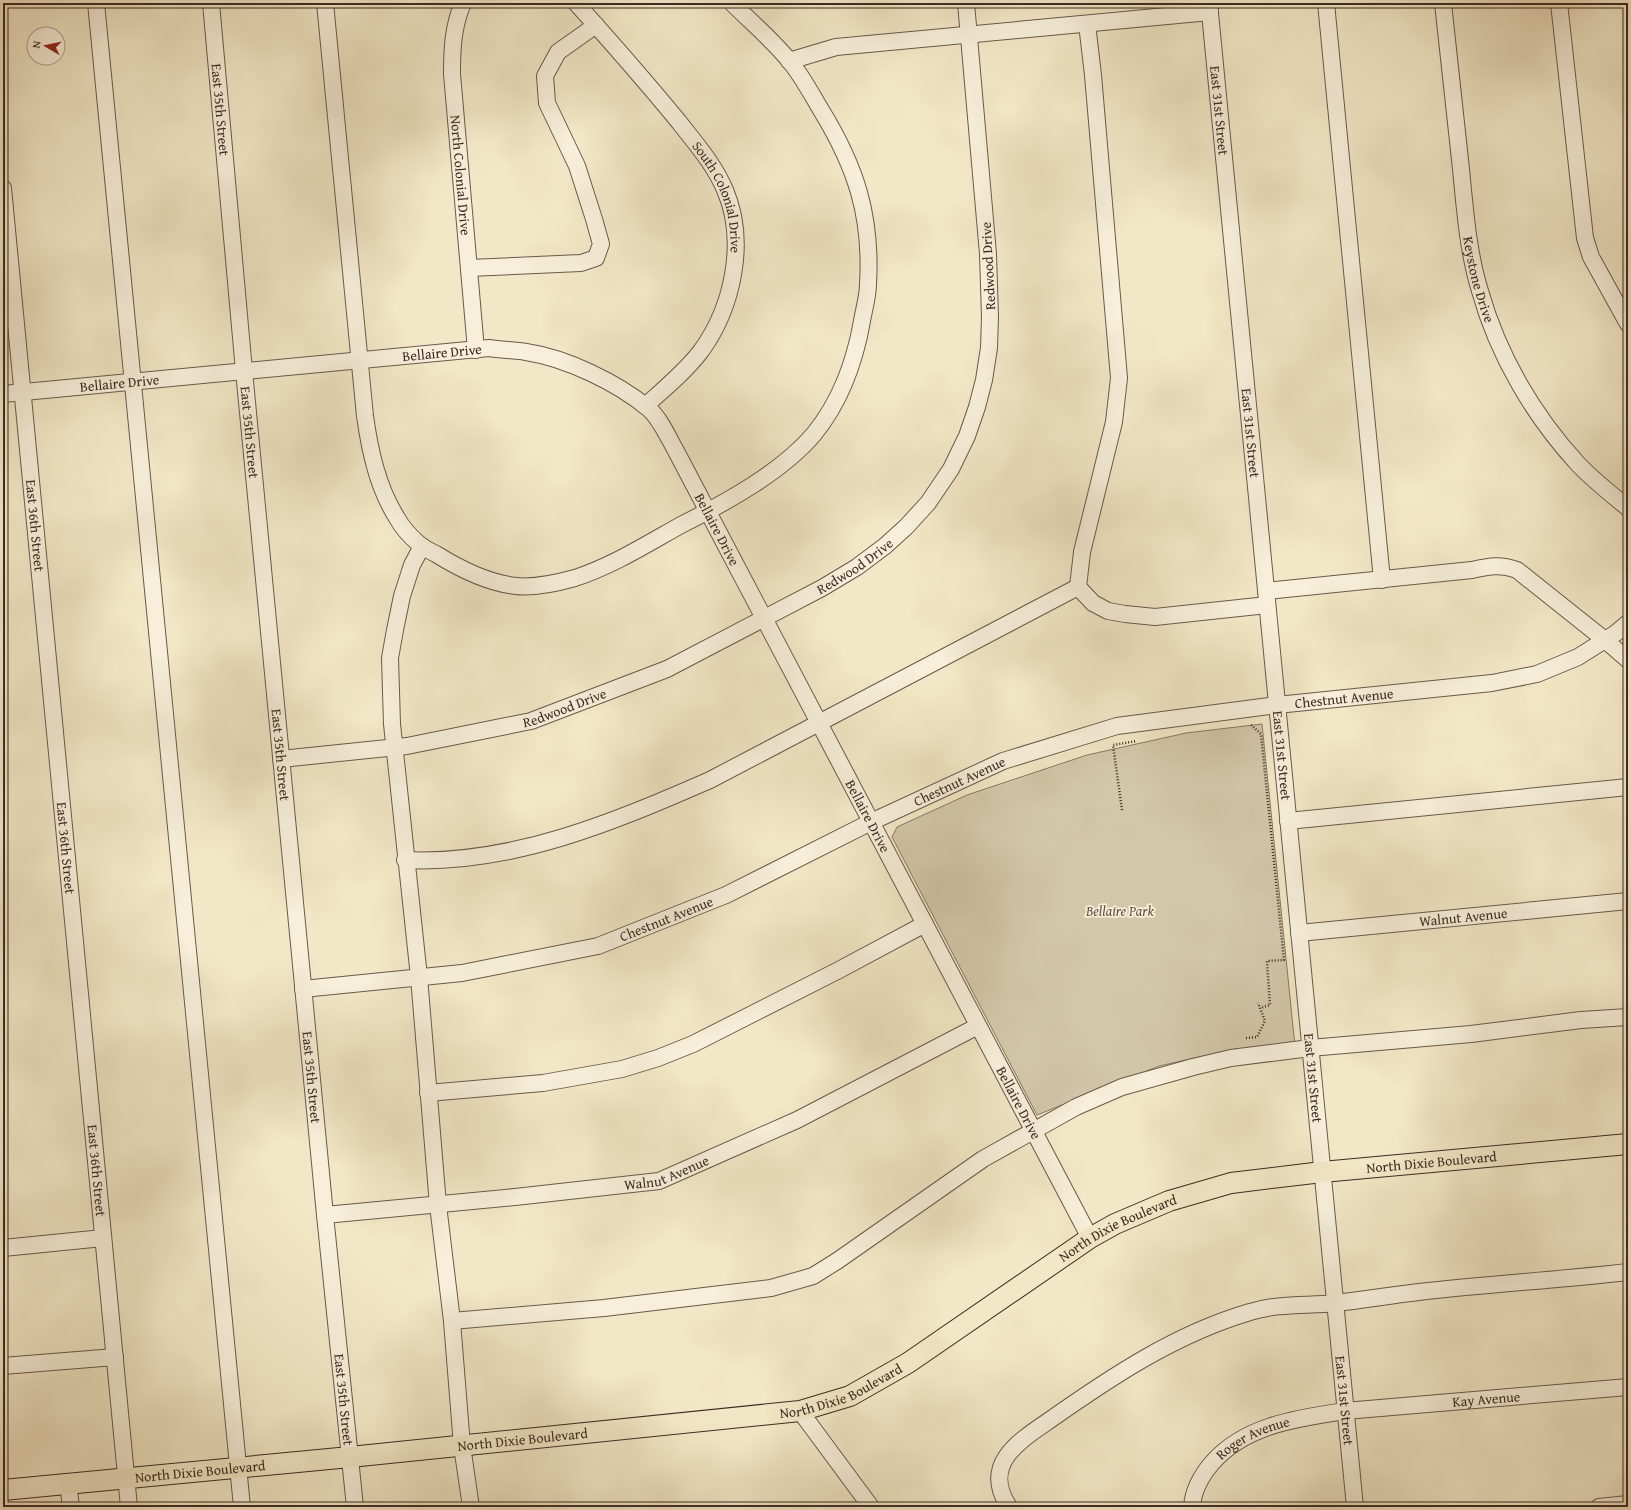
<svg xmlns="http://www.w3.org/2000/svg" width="1631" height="1510" viewBox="0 0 1631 1510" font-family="'Gentium Book Plus',serif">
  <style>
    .green { fill: #d3c7aa; stroke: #887866 }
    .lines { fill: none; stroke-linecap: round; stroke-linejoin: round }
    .minor-casing { stroke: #6a594c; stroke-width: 18 }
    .major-casing { stroke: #3d2a23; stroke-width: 22 }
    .path { stroke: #3d2a23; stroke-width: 2.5; stroke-dasharray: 1 2; stroke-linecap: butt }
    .minor { stroke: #f7efda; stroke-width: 16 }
    .major { stroke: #f2e7c6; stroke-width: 20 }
    .labels { text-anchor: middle; stroke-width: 3.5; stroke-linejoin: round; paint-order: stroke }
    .street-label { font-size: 14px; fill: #3d2a23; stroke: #f7efda }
    .park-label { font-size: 14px; font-style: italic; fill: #625145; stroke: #f7efda }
  </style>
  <rect width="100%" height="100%" fill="#f2e7c6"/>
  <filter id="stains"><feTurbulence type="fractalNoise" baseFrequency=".005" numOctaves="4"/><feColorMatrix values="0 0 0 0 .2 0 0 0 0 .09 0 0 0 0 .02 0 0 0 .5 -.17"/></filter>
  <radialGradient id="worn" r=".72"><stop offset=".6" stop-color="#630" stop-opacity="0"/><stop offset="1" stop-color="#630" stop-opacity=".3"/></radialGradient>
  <!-- green -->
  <path class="green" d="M1262,724L1295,1046L1235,1049L1159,1066L1037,1115L892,837L897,827L967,795L1087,755L1186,733Z"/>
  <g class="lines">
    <defs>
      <g id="minor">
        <path d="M96,3L242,1507"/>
        <path id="s1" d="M211,3L244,371L325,1215L355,1507"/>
        <path d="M325,3L365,416C370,452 378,488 397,518C402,527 411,537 418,543C423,548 430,551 436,554C460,569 488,583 516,586C534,588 557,583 575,578C612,566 647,544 681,525C725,503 782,472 814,434C840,402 855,361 862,321C864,309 868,296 868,284C872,216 856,167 821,110C812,95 803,78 792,64C775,42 752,23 732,3"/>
        <path id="s2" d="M463,3C453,26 452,49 452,74L476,350"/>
        <path id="s3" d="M576,3C611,42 646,82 679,122C696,144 714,164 725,190C747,241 733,307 701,351C685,372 664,389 645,406"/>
        <path id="s4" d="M1209,3L1355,1507"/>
        <path d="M1326,3L1382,580"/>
        <path id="s5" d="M1443,3C1449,58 1455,114 1461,169C1465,210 1468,252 1480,291C1498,355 1533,415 1578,464C1593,480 1611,494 1628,508"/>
        <path d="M1559,3L1585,238L1591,257L1628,324"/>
        <path d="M1087,24L1093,75L1119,378L1114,422L1082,552L1078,587L1093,603L1108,611L1125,614L1155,617L1267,605"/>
        <path d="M789,61L836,47L1210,12"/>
        <path id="s6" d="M3,188L129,1507"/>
        <path d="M469,268L581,263L596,258L601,244L594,219L577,166L547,103L545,76L558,52L596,25"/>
        <path id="s7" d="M3,394L489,348C501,350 514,350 526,352C566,358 616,382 648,408C660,418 668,437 676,451L1090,1238"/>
        <path d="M422,546L412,565L402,596L395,630L390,658L392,724L419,977L438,1205L452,1321L462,1446L471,1507"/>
        <path d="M1266,591L1472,570C1490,566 1500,564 1517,570L1605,640L1628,660"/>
        <path id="s8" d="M281,759L407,746L531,721L667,669L822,588L857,567L885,546L906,527L928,503L951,469L967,436L977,407L984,380L989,348L990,317L988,254L966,3"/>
        <path d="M1288,821L1628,787"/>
        <path d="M405,860C512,865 614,822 710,780L1078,587"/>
        <path id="s9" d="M1299,933L1628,901"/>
        <path id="s10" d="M303,989L462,973L598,946L726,895L871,822L1003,761L1117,726L1277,705L1492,683L1537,674L1578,657L1616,633L1628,623"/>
        <path d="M428,1093L543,1083L622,1069L658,1058L693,1044L839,970L925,924"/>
        <path id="s11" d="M325,1215L515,1197L659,1181L797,1120L978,1026"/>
        <path d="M3,1248L103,1238"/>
        <path d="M452,1321L604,1308L771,1288L813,1276L837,1261L983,1159L1076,1107L1122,1087L1193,1067L1231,1058L1310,1048L1471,1034L1581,1020L1628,1017"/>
        <path d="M3,1366L115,1357"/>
        <path d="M800,1411L871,1507"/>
        <path d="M68,1483L71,1507"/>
        <path d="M1009,1507C982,1466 1016,1443 1047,1422C1111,1377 1175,1334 1250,1312C1278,1303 1308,1306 1336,1303C1364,1300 1391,1295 1419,1292C1488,1284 1558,1280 1628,1272"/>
        <path id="s12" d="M1192,1507C1193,1490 1201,1476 1212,1463C1245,1425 1298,1418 1345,1411L1628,1387"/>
        <path d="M1599,1507L1628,1504"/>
      </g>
      <g id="major">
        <path id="s13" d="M3,1490L350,1457L800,1411L850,1396L908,1363L1090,1238L1115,1224L1169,1201L1231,1183L1322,1172L1628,1144"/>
      </g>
    </defs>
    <!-- minor casing -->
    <use href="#minor" class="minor-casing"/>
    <!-- major casing -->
    <use href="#major" class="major-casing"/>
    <!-- path -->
    <path class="path" d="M1251,725L1261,734L1284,960L1267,961L1270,1005L1260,1008
      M1122,810L1113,745L1137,741
      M1246,1038L1257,1037L1265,1021L1258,1003"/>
    <!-- minor -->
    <use href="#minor" class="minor"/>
    <!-- major -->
    <use href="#major" class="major"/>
  </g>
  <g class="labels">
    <!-- street labels -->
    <g class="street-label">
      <text dy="5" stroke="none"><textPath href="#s1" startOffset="107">East 35th Street</textPath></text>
      <text dy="5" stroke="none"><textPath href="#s4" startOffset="108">East 31st Street</textPath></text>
      <text dy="5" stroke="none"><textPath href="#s2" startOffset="174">North Colonial Drive</textPath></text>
      <text dy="5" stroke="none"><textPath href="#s3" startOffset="244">South Colonial Drive</textPath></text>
      <text transform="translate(988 266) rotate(-93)" y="5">Redwood Drive</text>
      <text dy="5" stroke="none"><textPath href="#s5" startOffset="279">Keystone Drive</textPath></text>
      <text dy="5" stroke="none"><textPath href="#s7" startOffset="441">Bellaire Drive</textPath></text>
      <text dy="5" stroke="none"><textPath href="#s7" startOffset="117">Bellaire Drive</textPath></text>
      <text dy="5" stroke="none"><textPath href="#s1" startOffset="431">East 35th Street</textPath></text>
      <text dy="5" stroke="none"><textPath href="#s4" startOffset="432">East 31st Street</textPath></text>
      <text dy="5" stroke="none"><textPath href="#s6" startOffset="339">East 36th Street</textPath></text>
      <text dy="5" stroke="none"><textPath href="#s7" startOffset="801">Bellaire Drive</textPath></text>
      <text dy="5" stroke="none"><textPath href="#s8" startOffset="613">Redwood Drive</textPath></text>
      <text dy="5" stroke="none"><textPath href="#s10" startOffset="1092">Chestnut Avenue</textPath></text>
      <text dy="5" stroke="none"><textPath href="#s8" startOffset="289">Redwood Drive</textPath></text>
      <text dy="5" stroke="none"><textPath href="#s1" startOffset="755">East 35th Street</textPath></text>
      <text dy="5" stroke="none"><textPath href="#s4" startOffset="756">East 31st Street</textPath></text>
      <text dy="5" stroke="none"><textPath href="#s10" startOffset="696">Chestnut Avenue</textPath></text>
      <text dy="5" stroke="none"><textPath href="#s7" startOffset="1125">Bellaire Drive</textPath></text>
      <text dy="5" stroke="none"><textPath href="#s6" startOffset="663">East 36th Street</textPath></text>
      <text dy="5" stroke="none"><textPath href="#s9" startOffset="165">Walnut Avenue</textPath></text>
      <text dy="5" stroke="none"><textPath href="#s10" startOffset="372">Chestnut Avenue</textPath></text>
      <text dy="5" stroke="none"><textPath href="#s4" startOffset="1080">East 31st Street</textPath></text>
      <text dy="5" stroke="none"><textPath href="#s1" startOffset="1079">East 35th Street</textPath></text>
      <text dy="5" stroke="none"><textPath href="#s7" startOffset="1449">Bellaire Drive</textPath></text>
      <text dy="5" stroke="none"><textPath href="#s13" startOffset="1494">North Dixie Boulevard</textPath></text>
      <text dy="5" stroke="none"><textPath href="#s6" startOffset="987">East 36th Street</textPath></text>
      <text dy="5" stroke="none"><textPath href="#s11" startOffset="345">Walnut Avenue</textPath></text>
      <text dy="5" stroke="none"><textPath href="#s13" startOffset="1170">North Dixie Boulevard</textPath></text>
      <text dy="5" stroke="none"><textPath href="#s13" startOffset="846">North Dixie Boulevard</textPath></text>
      <text dy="5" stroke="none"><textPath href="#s12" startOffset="337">Kay Avenue</textPath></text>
      <text dy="5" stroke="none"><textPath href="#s1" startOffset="1403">East 35th Street</textPath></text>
      <text dy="5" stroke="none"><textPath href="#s4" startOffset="1404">East 31st Street</textPath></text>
      <text dy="5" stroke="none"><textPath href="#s13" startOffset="522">North Dixie Boulevard</textPath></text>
      <text dy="5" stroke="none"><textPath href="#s12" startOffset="98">Roger Avenue</textPath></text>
      <text dy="5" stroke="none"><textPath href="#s13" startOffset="198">North Dixie Boulevard</textPath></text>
    </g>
    <!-- park labels -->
    <g class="park-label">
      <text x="1120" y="916">Bellaire Park</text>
    </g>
  </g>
  <!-- margin -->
  <rect width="1631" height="1510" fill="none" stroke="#f2e7c6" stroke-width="16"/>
  <rect x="4" y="4" width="1623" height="1502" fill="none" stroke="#3d2a23" stroke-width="2"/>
  <rect x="8" y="8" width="1615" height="1494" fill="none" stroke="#3d2a23"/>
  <!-- north arrow -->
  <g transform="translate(46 46) rotate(279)"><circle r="19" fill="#f7efda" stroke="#ada091"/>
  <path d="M0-3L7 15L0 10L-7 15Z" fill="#8f2418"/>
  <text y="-6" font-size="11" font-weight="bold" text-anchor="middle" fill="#3d2a23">N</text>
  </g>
  <rect width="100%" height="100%" filter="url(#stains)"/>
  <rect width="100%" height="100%" fill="url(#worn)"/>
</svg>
